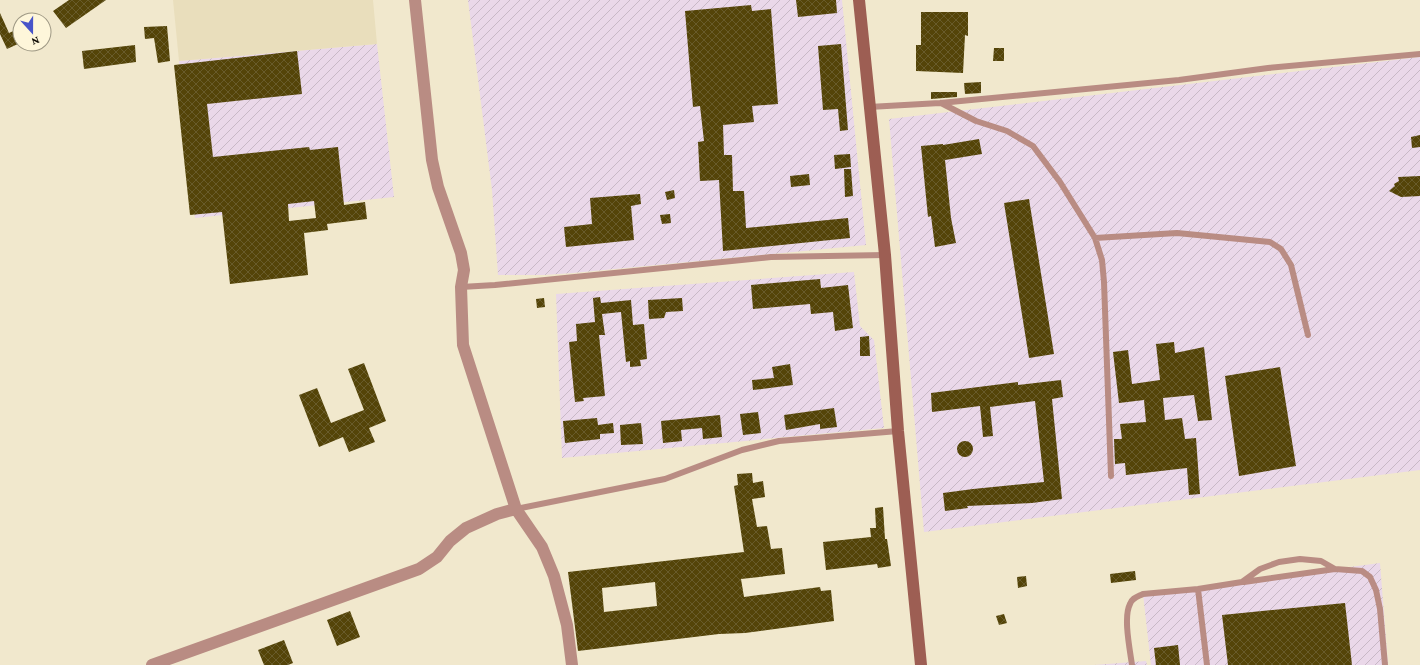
<svg xmlns="http://www.w3.org/2000/svg" width="1420" height="665" viewBox="0 0 1420 665" font-family="'Crimson Pro',serif">
  <style>
    .industrial { fill: url(#industrial-furrows) }
    .built { fill: #e9debc }
    .building { fill: url(#building-cross-hatch); fill-rule: evenodd }
    .lines { fill: none; stroke-linecap: round; stroke-linejoin: round }
    .lane { stroke: #b98c83; stroke-width: 6 }
    .street { stroke: #b98c83; stroke-width: 12 }
    .secondary { stroke: #9d5e53; stroke-width: 12 }
  </style>
  <defs>
    <pattern id="industrial-furrows" width="10" height="10" patternUnits="userSpaceOnUse"><rect width="10" height="10" fill="#ead8e9"/><path d="M-1 1l2-2M0 10L10 0M9 11l2-2" fill="none" stroke="#c8b8c6"/></pattern>
    <pattern id="building-cross-hatch" width="8" height="8" patternUnits="userSpaceOnUse"><rect width="8" height="8" fill="#544408"/><path d="M0 0l8 8M0 8l8-8" fill="none" stroke="#685b2a"/></pattern>
  </defs>
  <rect width="100%" height="100%" fill="#f1e8cd"/>
  <!-- industrial -->
  <path class="industrial" d="M468,0H842L866,245L573,273L544,275H498L492,190Z
    M377,44L394,197L195,218L179,61Z
    M1420,57V470L924,532L889,119Z
    M854,272L860,326L874,340L884,428L562,458L556,294Z
    M1380,563L1388,665H1151L1143,594Z
    M1146,661L1147,665H1094Z"/>
  <!-- built -->
  <path class="built" d="M173,0H373L377,44L179,61Z"/>
  <!-- building -->
  <path class="building" d="M69,0H106L66,28L53,11Z
    M796,0H836L837,13L798,17Z
    M751,5L752,11L771,9L778,104L752,106L754,122L723,125L724,155H732L733,191H744L746,228L848,218L850,238L723,251L719,180L700,181L698,142L704,141L700,106L693,107L685,11Z
    M921,12H968V36L965,35L963,73L916,71V45H921Z
    M0,13L9,33L20,28V43L7,49L0,34Z
    M167,26L170,61L158,63L154,38L145,39L144,27Z
    M841,44L848,130L840,131L838,109L823,110L818,46Z
    M135,45L136,62L84,69L82,51Z
    M994,48H1004V61H993Z
    M297,51L302,94L207,104L213,157L309,147L310,150L338,147L344,205L365,202L367,219L327,224L328,230L304,233L308,275L230,284L222,212L190,215L174,65ZM314,201L316,218L289,221L288,204Z
    M981,82V93L965,94L964,83Z
    M931,92H957V97L931,99Z
    M1420,135V147L1412,148L1411,137Z
    M979,139L982,154L945,160L951,218L956,243L935,247L931,216L928,217L921,146L943,144V145Z
    M850,154L851,167L835,169L834,155Z
    M844,169H851L853,196L845,197Z
    M809,174L810,185L791,187L790,176Z
    M1420,176V196L1401,197L1389,191L1395,186L1394,184L1399,181L1398,177Z
    M674,190L675,198L667,200L665,192Z
    M640,194L641,204L631,206L634,240L566,247L564,227L592,224L590,198Z
    M1029,199L1054,354L1029,358L1004,203Z
    M670,214L671,223L662,224L660,215Z
    M820,279L821,288L848,285L853,328L835,331L833,312L811,314L810,304L753,309L751,285Z
    M600,297L601,303L631,300L633,325L644,324L647,359L640,360L641,366L630,367V361L626,362L621,312L602,314L605,335H599L605,396L583,398L584,401L575,402L569,342L577,341L576,324L595,322L593,298Z
    M544,298L545,307L537,308L536,299Z
    M682,298L683,311L666,312L664,318L649,319L648,300Z
    M869,336L870,356H860V337Z
    M1174,342L1175,353L1204,347L1212,420L1198,421L1194,395L1163,398L1165,420L1182,418L1185,439L1196,438L1200,494L1189,495L1187,468L1126,475L1125,463L1115,464L1114,439H1122L1120,424L1146,422L1144,400L1119,403L1113,352L1128,350L1132,384L1160,380L1156,344Z
    M364,363L386,421L369,428L375,442L349,452L343,437L319,447L299,395L317,388L331,423L364,410L348,369Z
    M790,364L793,385L753,390L752,380L774,378L772,367Z
    M1280,367L1296,466L1239,476L1225,376Z
    M1061,380L1063,397L1052,399L1062,499L1032,503L967,506L968,508L945,511L943,493L973,489L1044,482L1035,401L990,407L993,436L983,437L980,406L932,412L931,393L1018,382V385Z
    M834,408L837,427L820,429V424L786,430L784,415Z
    M758,412L761,433L743,435L740,414Z
    M720,415L722,437L703,439L702,428L681,430L682,441L663,443L661,421Z
    M597,418L598,425L613,423L614,433L600,434V439L565,443L563,421Z
    M641,423L643,444L621,445L620,425Z
    M957 449a8 8 0 1 1 16 0a8 8 0 1 1-16 0Z
    M752,473L753,483L763,481L765,497L752,499L757,527L767,526L771,549L782,548L785,574L741,579L744,597L820,587L821,591L831,590L834,621L745,633L719,634L578,651L568,572L744,552L734,486L738,485L737,474ZM655,582L657,606L604,612L602,588Z
    M883,507L885,539H887L891,566L878,568L877,564L826,570L823,542L871,537L870,528H876L875,508Z
    M1135,571L1136,580L1111,583L1110,574Z
    M1026,576L1027,586L1018,588L1017,577Z
    M1345,603L1352,665H1228L1222,615Z
    M350,611L360,637L337,646L327,620Z
    M1004,614L1007,623L999,625L996,616Z
    M284,640L293,663L288,665H264L258,650Z
    M1178,645L1180,665H1156L1154,648Z"/>
  <g class="lines">
    <!-- lane -->
    <path class="lane" d="M941,103L976,121L1007,131L1033,146L1060,182L1095,238L1102,260L1104,282L1111,476
      M869,107L940,103L1179,80L1268,68L1420,54
      M1095,238L1177,233L1270,242L1281,249L1291,265L1308,335
      M461,287L495,285L771,257L885,255
      M516,509L665,479L742,450L779,441L898,431
      M1244,582L1335,569
      M1198,589L1207,665
      M1132,665C1130,650 1123,617 1130,604C1132,598 1137,597 1143,594L1198,589L1242,582L1260,569L1279,562L1300,559L1321,561L1335,569L1362,571L1370,577L1376,590L1380,609L1385,665"/>
    <!-- street -->
    <path class="street" d="M415,0L432,160L438,187L461,253L464,270L461,287L463,345L516,509L542,547L554,576L567,625L572,665
      M152,665L419,569L437,557L450,541L466,528L497,514L516,509"/>
    <!-- secondary -->
    <path class="secondary" d="M859,0L885,255L898,431L921,665"/>
  </g>
  <!-- north arrow -->
  <g transform="translate(32 32) rotate(159)"><circle r="19" fill="#fef6da" stroke="#9e9884"/>
  <path d="M0-3L7 15L0 10L-7 15Z" fill="#4854c9"/>
  <text y="-6" font-size="11" font-weight="bold" text-anchor="middle" fill="#0e0b04">N</text>
  </g>
</svg>
